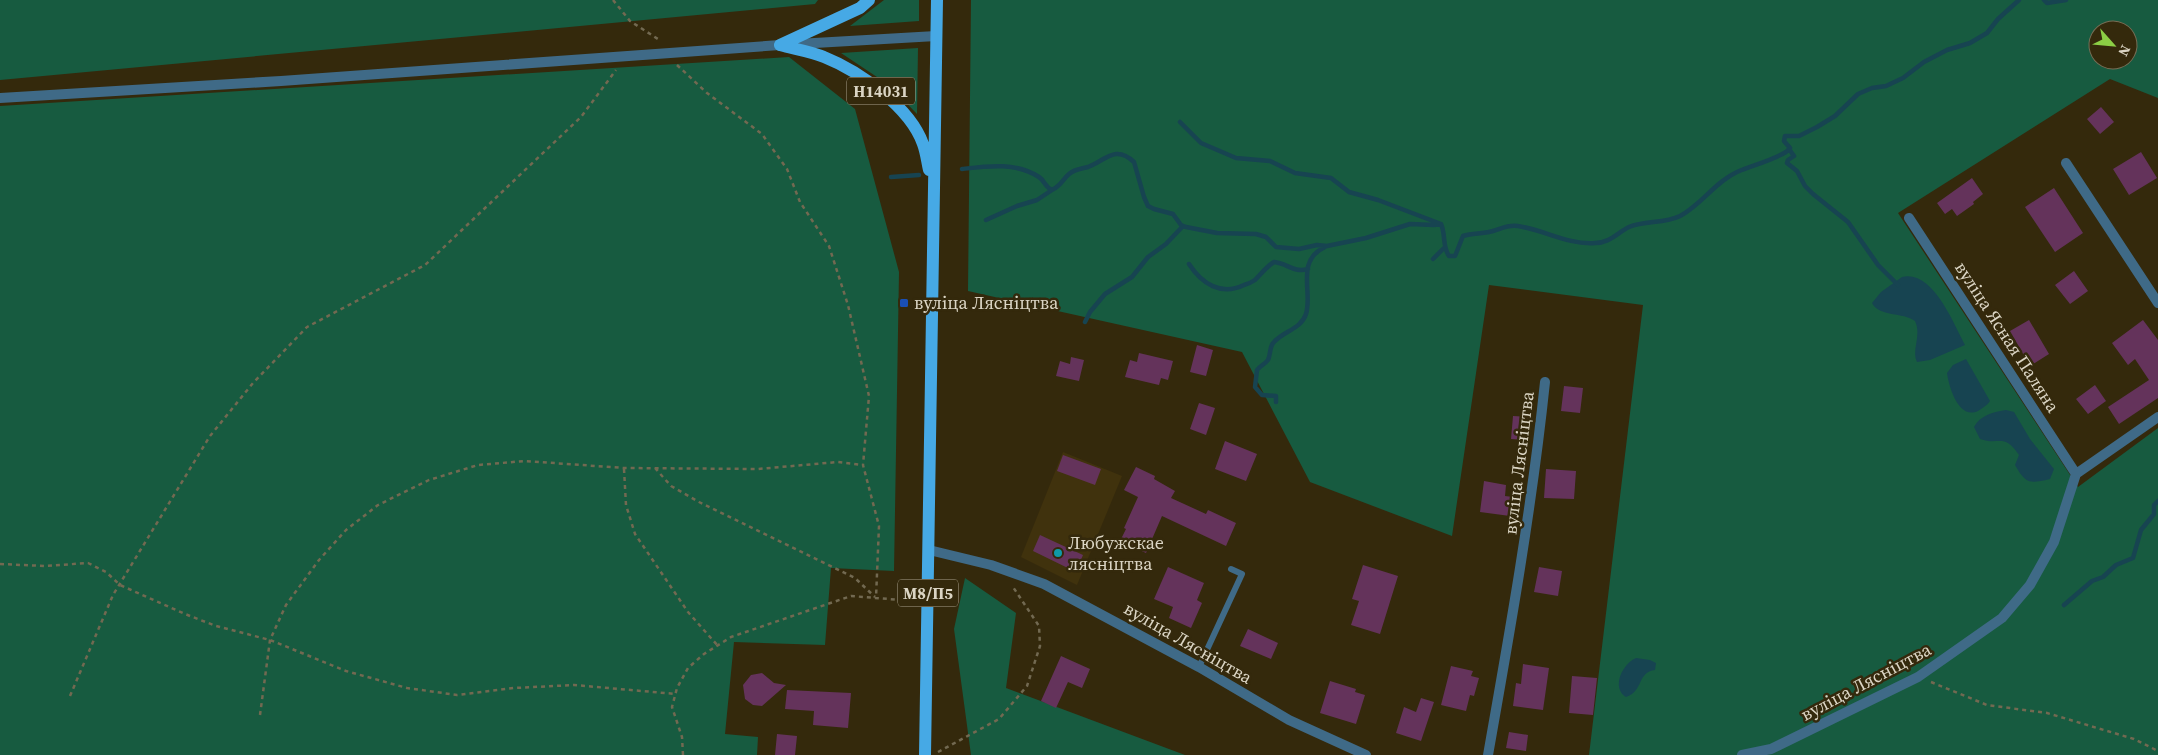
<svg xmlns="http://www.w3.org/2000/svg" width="2158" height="755" viewBox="0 0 2158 755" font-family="'Source Serif 4',serif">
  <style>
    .built { fill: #40320d }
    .green { fill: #175b40; fill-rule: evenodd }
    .water { fill: #174451 }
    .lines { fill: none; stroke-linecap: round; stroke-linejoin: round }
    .stream { stroke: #174451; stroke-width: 4.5 }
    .building { fill: #64335b }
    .path { stroke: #726951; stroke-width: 2.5; stroke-dasharray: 4 4; stroke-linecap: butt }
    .service { stroke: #3f6a87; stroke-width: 6 }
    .minor { stroke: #3f6a87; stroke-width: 10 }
    .tertiary { stroke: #3f6a87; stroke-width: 10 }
    .primary { stroke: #46a9e5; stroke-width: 12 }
    .transit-dot { fill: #1a4fb4; stroke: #34290c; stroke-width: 2 }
    .culture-dot { fill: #0f9aa8; stroke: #34290c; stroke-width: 2 }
    .labels { text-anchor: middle; stroke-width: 5; stroke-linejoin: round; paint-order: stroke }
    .shield { fill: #34290c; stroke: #a9a18d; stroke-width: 1 }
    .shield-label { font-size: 16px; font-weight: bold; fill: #dbd5c4 }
    .poi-label { font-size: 18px; fill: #dbd5c4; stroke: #34290c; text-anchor: start }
    .street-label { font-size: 18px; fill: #dbd5c4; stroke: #34290c }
  </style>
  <rect width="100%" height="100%" fill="#34290c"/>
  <!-- built -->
  <path class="built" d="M1063,452L1122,476L1077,585L1021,557Z"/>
  <!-- green -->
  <path class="green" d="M0,0H818L815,4L0,80Z
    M884,0H919V21L850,26Z
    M971,0H2158V98L2110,79L1898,213L2078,487L2158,428V755H1589L1643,305L1489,285L1452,536L1310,482L1242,352L968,291ZM2098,30H2128V60H2098Z
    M918,48L917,114L889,85L841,53Z
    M789,57L855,109L899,272L894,571L831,568L825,645L734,642L725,734L758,737L757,755H0V106Z
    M965,578L1016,613L1006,688L1185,755H971L954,629Z"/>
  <!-- water -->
  <path class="water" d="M1902,277C1933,270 1953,323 1965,345L1930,360L1917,362C1911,350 1922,336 1915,321C1903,312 1879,317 1872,303L1881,292Z
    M1966,359L1990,401C1987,406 1982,408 1978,411C1959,420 1949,388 1947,373L1953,365Z
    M2006,410L2014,412L2030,439L2054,469L2050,479C2029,484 2026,484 2015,465L2019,455C2004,432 1999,446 1980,439L1974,427C1980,415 1994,412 2006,410Z
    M1636,658L1650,660L1656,663L1655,670C1637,672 1644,691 1626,697C1611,688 1622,664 1636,658Z"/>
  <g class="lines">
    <!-- stream -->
    <path class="stream" d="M2044,0L2047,3L2066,0
      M1180,122L1201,143L1236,158L1270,161L1295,173L1331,178L1349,192L1378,200L1441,224
      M1789,149L1794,156L1788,160L1787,163L1797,171L1805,186L1813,194L1848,222L1878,265L1898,285
      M962,169C988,166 1016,162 1039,177C1045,181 1045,187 1052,190C1061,186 1063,179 1069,174C1075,169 1081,169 1088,167C1105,161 1115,144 1134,162L1144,197L1148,206L1154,209L1173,214L1181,225L1186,227L1217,233L1256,234L1266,237L1276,247L1299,249L1317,245L1327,246L1366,238L1410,224L1434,225L1441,224C1446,235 1442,246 1449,256H1455L1463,236C1472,233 1480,234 1489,232C1499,230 1507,224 1518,226C1544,230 1568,245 1595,243C1610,243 1617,233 1629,227C1645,220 1664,224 1680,216C1702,204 1715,182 1737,172C1753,165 1771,161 1786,152L1790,148L1784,141L1785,136H1799L1817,127L1835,116L1858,94L1872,88L1886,86L1903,78L1924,62L1947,50L1970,43L1987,33L1998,19L2019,0
      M891,177L919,175
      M986,220L1017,206L1037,200L1052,190
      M1433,259L1444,248
      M1189,264C1202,284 1221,296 1244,285C1248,284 1252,282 1255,280C1262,273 1266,267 1274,262C1287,263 1293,273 1308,269
      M1085,322L1090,312L1105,294L1132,277L1148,257L1166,244L1183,226
      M1276,402V396L1262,395L1255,387L1257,370C1260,366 1265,364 1268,360C1271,354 1269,347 1274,342C1284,331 1301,329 1306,314C1313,292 1295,261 1325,247
      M2064,605L2092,581L2103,577L2116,565L2133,558L2141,530L2154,514V505L2158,501"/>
  </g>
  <!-- building -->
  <path class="building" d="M2101,107L2114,122L2100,134L2087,119Z
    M2141,152L2157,178L2129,195L2113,169Z
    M1972,178L1983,194L1973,202L1974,204L1957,216L1952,209L1945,214L1937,203Z
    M2054,188L2083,233L2055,252L2025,207Z
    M2074,271L2088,291L2070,304L2055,285Z
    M2029,320L2049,354L2030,366L2010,331Z
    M2143,320L2158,340V398L2119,424L2108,407L2149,380L2135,359L2128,365L2112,343Z
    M1197,345L1213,350L1206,376L1190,372Z
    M1139,353L1173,361L1168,380L1161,378L1159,385L1125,377L1130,360L1137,362Z
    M1071,357L1084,360L1079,381L1056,376L1060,361L1070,364Z
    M2095,385L2106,401L2088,414L2076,399Z
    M1564,386L1583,388L1580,413L1561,411Z
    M1199,403L1215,408L1206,435L1190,429Z
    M1513,416L1528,417L1526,440L1511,439Z
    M1225,441L1257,454L1246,481L1215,469Z
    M1063,455L1101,469L1095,485L1057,471Z
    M1136,467L1155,476L1154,479L1175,491L1171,498L1206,514L1208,510L1236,523L1226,546L1162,516L1146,553L1120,541L1126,529L1124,528L1138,497L1124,490Z
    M1546,469L1576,471L1574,499L1544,498Z
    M1484,481L1506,485L1505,496L1513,497L1510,516L1480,512Z
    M1040,535L1083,555L1076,572L1033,551Z
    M1363,565L1398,576L1380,634L1351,625L1359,601L1352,599Z
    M1168,567L1204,583L1197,600L1202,603L1191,628L1169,618L1173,607L1154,599Z
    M1539,567L1562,571L1558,596L1534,592Z
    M1248,629L1278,643L1271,659L1240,646Z
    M1061,656L1090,669L1082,688L1068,682L1056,708L1041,701Z
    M1523,664L1549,668L1543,710L1513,706L1516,683L1521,684Z
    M1451,666L1473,671L1471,676L1479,678L1474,696L1470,695L1466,711L1441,705Z
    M762,673L774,683L786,685L762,706L753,705L745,699L743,685L751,675Z
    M1572,676L1597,678L1593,715L1569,713Z
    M1330,681L1356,689L1355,692L1365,695L1356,724L1320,713Z
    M787,690L851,693L848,728L813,725L814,711L785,709Z
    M1421,698L1434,702L1421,741L1396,733L1404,707L1416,712Z
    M1509,732L1528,735L1526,751L1506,748Z
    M777,734L797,736L795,755H775Z"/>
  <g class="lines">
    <!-- path -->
    <path class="path" d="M613,0L630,21L661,41
      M677,65L707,93L762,134L787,169L800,202L829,246L848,305L869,396L863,465L879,526L876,598
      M655,468L671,486L699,502L855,578L875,597
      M624,469L626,505L635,534L688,612L718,646
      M0,564L45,566L88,563L106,572L120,585L185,614L216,626L270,640L346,671L407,688L457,695L514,688L574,685L676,694
      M1931,682L1987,705L2047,713L2134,739L2158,751
      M70,696L113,595L210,436L253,383L307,327L425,265L581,117L616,70
      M260,715L270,640L286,605L319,560L346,530L378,505L429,480L478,465L525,461L624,468L758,469L838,462L863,465
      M938,752L999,719L1027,686L1040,646L1039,626L1013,587
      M683,755L682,737L672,707L677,688L688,668L704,654L731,637L851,596L914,601"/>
    <!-- service -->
    <path class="service" d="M1199,667L1242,574L1231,569"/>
    <!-- minor -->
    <path class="minor" d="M2066,163L2158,303
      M1909,218L2076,474
      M929,550L991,565L1044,584L1199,667L1289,720L1366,755
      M1488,755C1510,631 1532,507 1545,382
      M1742,755L1771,749L1918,677L2002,618L2030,585L2054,542L2076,474L2158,417"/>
    <!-- tertiary -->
    <path class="tertiary" d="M0,98L281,81L780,45L936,36"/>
    <!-- primary -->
    <path class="primary" d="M780,45C794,49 810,51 824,57C859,71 910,107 923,144C926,152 927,161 929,170
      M780,45L860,8L869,0
      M925,755L937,0"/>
  </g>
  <!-- markers -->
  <rect class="transit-dot" x="899" y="298" width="10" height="10" rx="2.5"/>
  <circle class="culture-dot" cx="1058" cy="553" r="5"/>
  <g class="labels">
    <!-- shield labels -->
    <g class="shield">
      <rect x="847" y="77.5" width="68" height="27" rx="4"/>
      <rect x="898" y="579.5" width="60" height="27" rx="4"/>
    </g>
    <g class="shield-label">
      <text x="881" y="97">Н14031</text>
      <text x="928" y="599">М8/П5</text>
    </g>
    <!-- poi labels -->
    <g class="poi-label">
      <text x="914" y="309">вуліца Лясніцтва</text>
      <text x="1068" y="549">Любужскае<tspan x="1068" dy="21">лясніцтва</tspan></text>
    </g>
    <!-- street labels -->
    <g class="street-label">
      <text transform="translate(2007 337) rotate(57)" y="6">вуліца Ясная Паляна</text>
      <text transform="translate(1519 463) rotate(-83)" y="6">вуліца Лясніцтва</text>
      <text transform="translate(1188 643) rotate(30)" y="6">вуліца Лясніцтва</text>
      <text transform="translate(1866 682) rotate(-28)" y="6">вуліца Лясніцтва</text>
    </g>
  </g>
  <!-- north arrow -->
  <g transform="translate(2113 45) rotate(117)"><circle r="24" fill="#34290c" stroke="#776e56"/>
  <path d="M0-4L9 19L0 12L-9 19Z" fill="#8cce45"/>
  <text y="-8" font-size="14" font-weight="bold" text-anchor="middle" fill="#dbd5c4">N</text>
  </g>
</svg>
